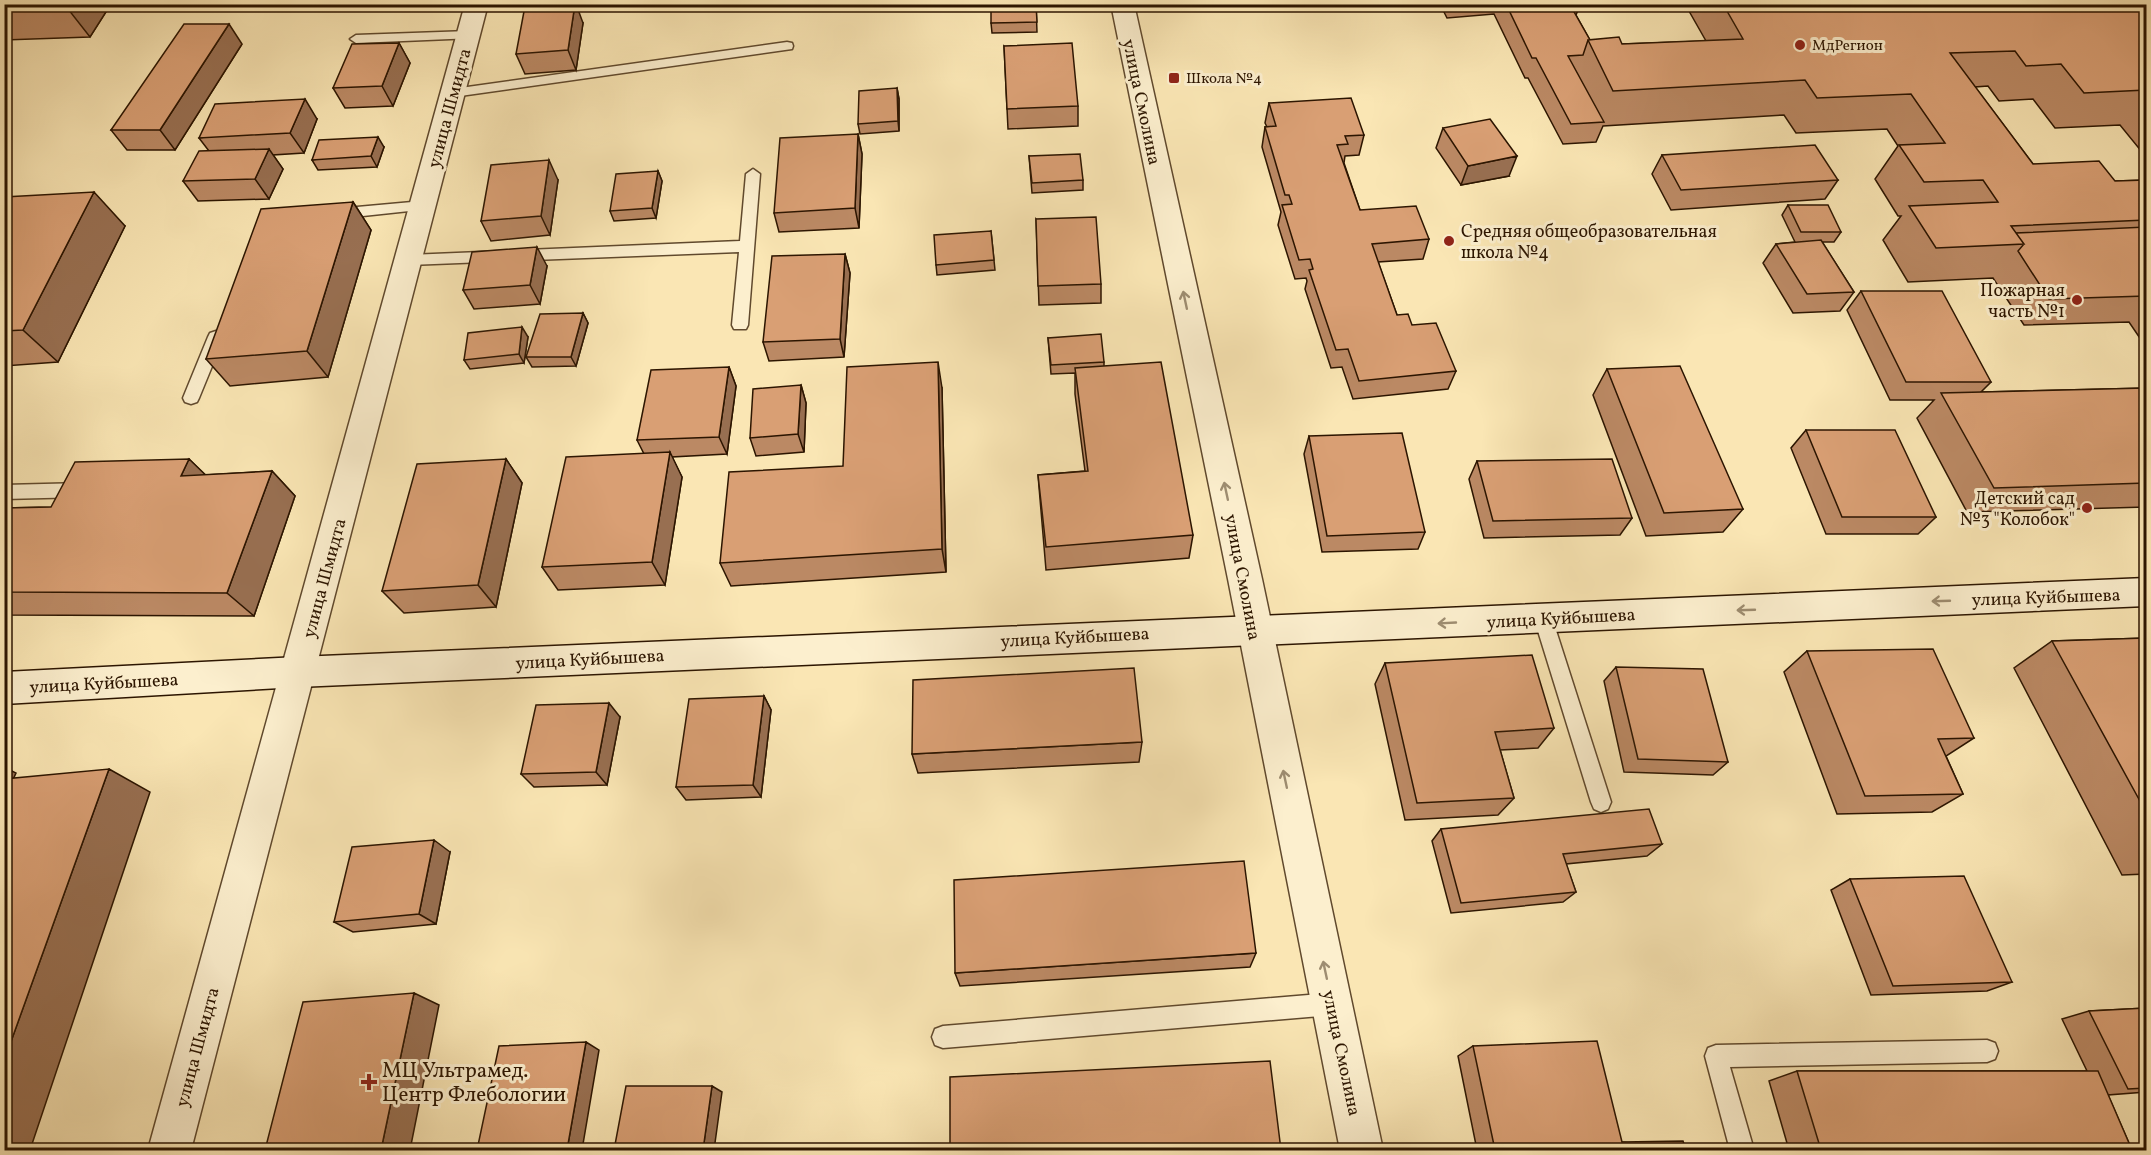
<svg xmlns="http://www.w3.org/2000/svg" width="2151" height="1155" viewBox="0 0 2151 1155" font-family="Vollkorn,serif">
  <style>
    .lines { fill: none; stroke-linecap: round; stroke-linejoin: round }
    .service-casing { stroke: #60492d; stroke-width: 3 }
    .minor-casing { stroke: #60492d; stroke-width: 3 }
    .secondary-casing { stroke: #2c1500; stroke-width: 3 }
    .service { fill: #fcefce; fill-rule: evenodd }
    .minor { fill: #fcefce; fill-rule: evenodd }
    .secondary { fill: #fcefce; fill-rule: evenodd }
    .wall { fill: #bb8964; stroke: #2c1500; stroke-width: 1.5 }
    .shaded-wall { fill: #986f51; stroke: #2c1500; stroke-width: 1.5 }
    .building { fill: #d99f74; stroke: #2c1500; stroke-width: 1.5 }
    .oneway { stroke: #9e8d71 }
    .poi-dot { fill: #8f2418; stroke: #fcefce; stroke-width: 2 }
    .labels { text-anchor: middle; stroke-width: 6; stroke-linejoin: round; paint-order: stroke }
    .far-poi-label { font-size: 15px; fill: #2c1500; stroke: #fcefce; text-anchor: start }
    .street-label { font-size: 18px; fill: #2c1500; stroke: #fcefce }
    .poi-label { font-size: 18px; fill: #2c1500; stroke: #fcefce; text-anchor: end }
    .near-poi-label { font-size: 21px; fill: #2c1500; stroke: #fcefce; text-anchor: start }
  </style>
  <rect width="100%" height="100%" fill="#fae6b4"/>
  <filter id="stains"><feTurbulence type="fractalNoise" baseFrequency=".00333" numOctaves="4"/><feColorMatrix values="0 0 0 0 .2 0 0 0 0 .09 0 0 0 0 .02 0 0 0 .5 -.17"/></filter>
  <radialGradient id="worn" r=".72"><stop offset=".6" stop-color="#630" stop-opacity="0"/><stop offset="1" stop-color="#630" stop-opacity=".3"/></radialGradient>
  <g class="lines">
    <defs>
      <path id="service" d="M469,31L475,35L474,38L356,43L350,39L356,35Z
        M787,42L792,43L793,46L792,49L453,97L446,93L453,89Z
        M753,169L760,174L748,325L746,329H734L732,325L739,252L409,265L402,260L409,255L740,241L746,174Z
        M423,201L430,206L428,209L335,219L328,214L335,209Z
        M216,331L222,333L224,337L199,398L197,402L191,404L185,402L183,398L208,337L210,333Z
        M84,483L90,485L93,490L90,495L84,497L4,499V485Z
        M1543,610L1550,612L1552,618L1611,802L1608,809L1601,812L1594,809L1591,802L1534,618L1536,612Z
        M1332,993L1340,996L1343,1004L1340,1012L1332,1015L943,1048L935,1045L932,1037L935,1029L943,1026Z
        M1987,1040L1995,1043L1998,1051L1995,1059L1987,1062L1730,1067L1754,1150H1730L1705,1056L1708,1048L1716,1045Z"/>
      <path id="minor" d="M465,4H488L191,1150H148Z
        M1111,4H1134L1262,579L1383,1150H1340L1228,579Z"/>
      <path id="secondary" d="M2146,578V606L298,687L4,704V672L298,657Z"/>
    </defs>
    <!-- service casing -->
    <use href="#service" class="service-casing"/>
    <!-- minor casing -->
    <use href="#minor" class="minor-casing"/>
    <!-- secondary casing -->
    <use href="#secondary" class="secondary-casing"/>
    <!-- service -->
    <use href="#service" class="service"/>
    <!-- minor -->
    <use href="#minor" class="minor"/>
    <!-- secondary -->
    <use href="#secondary" class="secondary"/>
  </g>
  <!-- wall -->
  <path class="wall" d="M4,4H111L90,37L4,40Z
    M1036,4L1037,32L992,33L991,23Z
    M1440,4H1575L1578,10L1576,15L1590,40L1622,44L1706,41L1685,4H2146V157L2120,125L2055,128L2033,99L1999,101L1988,86L1975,87L2033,164L2115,181L2146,180V347L2129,322L2024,325L1993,278L1908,282L1883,240L1901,216H1898L1875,179L1898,146L1887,129L1796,133L1784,115L1603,126L1596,142L1563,144L1528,78H1525L1494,14L1447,18Z
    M583,23L576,70L525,74L516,54Z
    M399,43L410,63L393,106L345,108L333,88Z
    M242,44L175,150H127L111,130Z
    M1004,46L1078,106V126L1008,129Z
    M897,88L899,99V131L860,134L858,124Z
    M1269,103L1364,135L1359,155L1345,156L1344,163L1360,210L1429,239L1423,259L1378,262L1397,315L1412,325L1456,371L1448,389L1353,399L1342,367L1331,368L1305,289L1307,281L1306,278L1295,279L1278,225L1281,212L1262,147L1265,127H1267L1265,123Z
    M317,119L304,153L273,155L283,169L269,199L198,201L183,181L209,151L199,138Z
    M1443,128L1509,176L1461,185L1436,148Z
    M858,134L862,154L859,228L779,232L774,213Z
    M384,147L377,167L318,170L312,160Z
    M1662,155L1838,180L1825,199L1671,210L1652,174Z
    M1029,156L1083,180V190L1032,193Z
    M658,171L662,181L656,218L614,221L610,211Z
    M558,180L550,235L491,241L481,221Z
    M4,197L125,226L58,362L4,366Z
    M353,202L371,230L328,377L230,386L206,359Z
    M1788,205L1841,232L1834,242H1822L1854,292L1840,311L1793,313L1763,263L1776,244L1795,242L1782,215Z
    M1036,219L1101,284V303L1039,305Z
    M991,231L995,270L937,275L936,265Z
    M845,254L850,273L844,357L769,361L763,342Z
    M547,266L540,304L474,309L463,290Z
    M1861,291L1991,382L1981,392L2146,388V507L1967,512L1917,418L1934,400H1890L1847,310Z
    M583,313L588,323L576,366L532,367L526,357Z
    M528,337L524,363L470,369L464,360Z
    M1048,338L1104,362V366L1193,535L1189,558L1046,570L1040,499L1038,475L1085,471L1075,394V373L1051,374Z
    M729,367L736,386L727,454L672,457L682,477L665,585L558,590L542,567L644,454L637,440Z
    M1607,369L1743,509L1723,532L1646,536L1593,395Z
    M801,385L806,403L804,452L756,456L750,438Z
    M942,388L946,572L731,586L720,563Z
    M1806,430L1936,517L1918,534H1826L1791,448Z
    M1309,436L1425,532L1418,549L1322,552L1304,454Z
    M189,459L205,475L272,471L295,496L254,616L4,615V508L51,507Z
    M506,459L522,483L496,607L404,613L382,591Z
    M1477,461L1632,518L1620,535L1484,538L1469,479Z
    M2146,638V874L2122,875L2014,668L2052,641Z
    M1807,651L1974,738L1946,756L1963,794L1932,812L1837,814L1784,672Z
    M1385,663L1554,728L1538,748L1500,750L1514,798L1498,815L1405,820L1375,684Z
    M1616,667L1728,762L1713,775L1624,772L1604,681Z
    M764,696L771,710L761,797L686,800L676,787Z
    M620,717L607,785L534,787L521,774Z
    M1142,742L1139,762L918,773L912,754Z
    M1441,829L1662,844L1647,856L1566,864L1576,892L1563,902L1451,913L1432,841Z
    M450,852L436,924L353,932L334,922Z
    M1850,879L2012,982L1987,991L1871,995L1831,890Z
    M1256,953L1250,967L960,986L955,973Z
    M2146,1008V1092L2108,1095L2132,1150H1789L1769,1081L1797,1071H2087L2062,1019L2089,1011Z
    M1473,1046L1622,1142L1686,1150H1477L1458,1056Z"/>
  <!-- shaded-wall -->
  <path class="shaded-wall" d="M71,4H111L90,37L68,9Z
    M575,4H576L583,23L576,70L568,50Z
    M229,24L242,44L175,150L160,130Z
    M399,43L410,63L393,106L382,86Z
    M897,88L899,99V131L898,121Z
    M305,99L317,119L304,153L290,133Z
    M858,134L862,154L859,228L855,208Z
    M378,137L384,147L377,167L371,156Z
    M269,149L283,169L269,199L255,179Z
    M1517,156L1509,176L1461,185L1468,166Z
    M549,160L558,180L550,235L541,216Z
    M658,171L662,181L656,218L652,208Z
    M94,192L125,226L58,362L23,330Z
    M353,202L371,230L328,377L307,351Z
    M537,247L547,266L540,304L530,285Z
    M845,254L850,273L844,357L840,339Z
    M583,313L588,323L576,366L571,357Z
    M522,327L528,337L524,363L519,354Z
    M938,362L942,388L946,572L942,549Z
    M729,367L736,386L727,454L719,437Z
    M801,385L806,403L804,452L798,434Z
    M670,452L682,477L665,585L652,562Z
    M189,459L215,484L181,476Z
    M506,459L522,483L496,607L478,585Z
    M272,471L295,496L254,616L227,593Z
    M764,696L771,710L761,797L753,785Z
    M609,703L620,717L607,785L596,772Z
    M4,767L16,773L4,799Z
    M109,769L150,792L30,1150H4V1061Z
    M434,840L450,852L436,924L419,914Z
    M414,993L439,1005L410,1150H381Z
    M586,1042L599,1050L582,1150H567Z
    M712,1086L722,1092L714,1150H703Z"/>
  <!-- building -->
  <path class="building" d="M4,4H71L68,9L4,11Z
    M551,4H575L568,50L516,54L525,6Z
    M991,4H1036L1037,22L991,23Z
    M1506,4H1575L1578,10H1573L1590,40H1588L1583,55L1568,56L1604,122L1571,124L1536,58H1532Z
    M1723,4H2146V90L2084,93L2061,64L2026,66L2015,51L1950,53L2033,164L2099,161L2115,181L2146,180V220L2011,226L2024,244L1936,248L1909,206L1998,202L1983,180L1924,182L1899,145L1945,143L1911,94L1817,98L1805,80L1613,91L1588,40L1619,37L1622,44L1743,39Z
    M184,24H229L160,130H111Z
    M399,43L382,86L333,88L352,44Z
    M1072,43L1078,106L1007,109L1004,46Z
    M897,88L898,121L858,124L859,91Z
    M1351,98L1364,135L1345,136L1348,144L1337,145L1360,210L1416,206L1429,239L1372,244L1397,315L1408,314L1412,325L1436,323L1456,371L1359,381L1348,349L1336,350L1309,270L1313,269L1310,259L1299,260L1282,205L1292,204L1289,195H1285L1265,127L1276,126L1269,103Z
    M305,99L290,133L199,138L215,104Z
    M1490,119L1517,156L1468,166L1443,128Z
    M858,134L855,208L774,213L780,138Z
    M378,137L371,156L312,160L319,140Z
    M1815,145L1838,180L1681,190L1662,155Z
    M269,149L255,179L183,181L199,151Z
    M1080,154L1083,180L1032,183L1029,156Z
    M549,160L541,216L481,221L491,165Z
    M658,171L652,208L610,211L616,174Z
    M94,192L23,330L4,331V197Z
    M353,202L307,351L206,359L261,209Z
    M1788,205H1828L1841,232H1801Z
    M1096,217L1101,284L1038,286L1036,219Z
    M2146,227V296L2049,299L2018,251L2024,244L2016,233Z
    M991,231L994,260L936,265L934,235Z
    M1821,240L1854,292L1807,294L1776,244Z
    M537,247L530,285L463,290L472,252Z
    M845,254L840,339L763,342L772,256Z
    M1861,291H1942L1991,382H1906Z
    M583,313L571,357H526L540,314Z
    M522,327L519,354L464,360L468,333Z
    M1101,334L1104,362L1051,365L1048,338Z
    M938,362L942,549L720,563L729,472L843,466L847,367Z
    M1161,362L1193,535L1046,547L1038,475L1088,471L1075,368Z
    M1680,366L1743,509L1664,513L1607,369Z
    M729,367L719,437L637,440L651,370Z
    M801,385L798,434L750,438L753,389Z
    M2146,388V483L1994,488L1941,393Z
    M1806,430H1895L1936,517H1842Z
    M1402,433L1425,532L1327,536L1309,436Z
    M670,452L652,562L542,567L566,457Z
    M189,459L181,476L272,471L227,593L4,592V508L51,507L75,462Z
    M506,459L478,585L382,591L417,464Z
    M1612,459L1632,518L1493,521L1477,461Z
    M2146,638V812L2052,641Z
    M1933,649L1974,738L1938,739L1963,794L1865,796L1807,651Z
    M1532,655L1554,728L1495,732L1514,798L1417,803L1385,663Z
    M1616,667L1703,669L1728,762L1638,759Z
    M1134,668L1142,742L912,754L913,680Z
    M764,696L753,785L676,787L689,699Z
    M609,703L596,772L521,774L536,705Z
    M109,769L4,1061V779Z
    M1649,809L1662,844L1563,854L1576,892L1461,903L1441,829Z
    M434,840L419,914L334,922L352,847Z
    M1244,861L1256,953L955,973L954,880Z
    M1964,876L2012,982L1893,986L1850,879Z
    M414,993L381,1150H265L303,1002Z
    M2146,1008V1088L2128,1089L2089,1011Z
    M1597,1041L1622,1142L1683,1141L1686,1150H1495L1473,1046Z
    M586,1042L567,1150H477L499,1046Z
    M1270,1061L1281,1150H950V1077Z
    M1797,1071H2098L2132,1150H1821Z
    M626,1086H712L703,1150H614Z"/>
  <!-- one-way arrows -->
  <defs><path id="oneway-shaft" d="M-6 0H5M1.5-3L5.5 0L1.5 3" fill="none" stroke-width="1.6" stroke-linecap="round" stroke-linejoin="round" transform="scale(1.5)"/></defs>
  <g class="oneway">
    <use href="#oneway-shaft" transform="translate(1185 300) rotate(-102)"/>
    <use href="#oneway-shaft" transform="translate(1226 491) rotate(-102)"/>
    <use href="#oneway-shaft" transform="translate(1941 601) rotate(178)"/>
    <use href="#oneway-shaft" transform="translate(1746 610) rotate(178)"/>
    <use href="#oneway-shaft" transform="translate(1447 623) rotate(177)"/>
    <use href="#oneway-shaft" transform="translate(1285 779) rotate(-102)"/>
    <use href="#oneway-shaft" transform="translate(1325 970) rotate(-102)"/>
  </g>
  <!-- markers -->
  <g class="poi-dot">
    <circle cx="1800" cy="45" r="6"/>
    <rect x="1168" y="72" width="12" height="12" rx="3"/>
    <circle cx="1449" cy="241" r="6"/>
    <circle cx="2077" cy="300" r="6"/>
    <circle cx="2087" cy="508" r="6"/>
    <path d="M366 1073h6v6h6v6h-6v6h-6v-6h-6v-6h6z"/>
  </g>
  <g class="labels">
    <!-- far-poi labels -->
    <g class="far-poi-label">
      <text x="1812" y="50">МдРегион</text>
      <text x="1186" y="83">Школа №4</text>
    </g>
    <!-- street labels -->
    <g class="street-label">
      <text transform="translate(1142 102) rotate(78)" y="6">улица Смолина</text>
      <text transform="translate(449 108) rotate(-75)" y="6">улица Шмидта</text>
      <text transform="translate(1243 577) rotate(79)" y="6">улица Смолина</text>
      <text transform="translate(324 578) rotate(-75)" y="6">улица Шмидта</text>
      <text transform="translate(2046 597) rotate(-2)" y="6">улица Куйбышева</text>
      <text transform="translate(1561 618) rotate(-3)" y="6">улица Куйбышева</text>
      <text transform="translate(1075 637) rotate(-3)" y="6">улица Куйбышева</text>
      <text transform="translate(590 659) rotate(-3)" y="6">улица Куйбышева</text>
      <text transform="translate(104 683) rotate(-3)" y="6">улица Куйбышева</text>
      <text transform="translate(197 1047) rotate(-75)" y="6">улица Шмидта</text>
      <text transform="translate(1342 1053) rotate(78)" y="6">улица Смолина</text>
    </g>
    <!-- poi labels -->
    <g class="poi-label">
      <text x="1461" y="237" text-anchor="start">Средняя общеобразовательная<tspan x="1461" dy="21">школа №4</tspan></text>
      <text x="2065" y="296">Пожарная<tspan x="2065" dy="21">часть №1</tspan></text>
      <text x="2075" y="504">Детский сад<tspan x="2075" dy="21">№3 "Колобок"</tspan></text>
    </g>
    <!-- near-poi labels -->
    <g class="near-poi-label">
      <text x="382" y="1077">МЦ Ультрамед.<tspan x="382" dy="24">Центр Флебологии</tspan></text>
    </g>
  </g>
  <!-- margin -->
  <rect width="2151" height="1155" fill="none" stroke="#fae6b4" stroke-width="24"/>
  <rect x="6" y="6" width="2139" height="1143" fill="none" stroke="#2c1500" stroke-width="3"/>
  <rect x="12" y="12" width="2127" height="1131" fill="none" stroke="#2c1500" stroke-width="1.5"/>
  <rect width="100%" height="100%" filter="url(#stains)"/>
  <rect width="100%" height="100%" fill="url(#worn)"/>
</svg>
